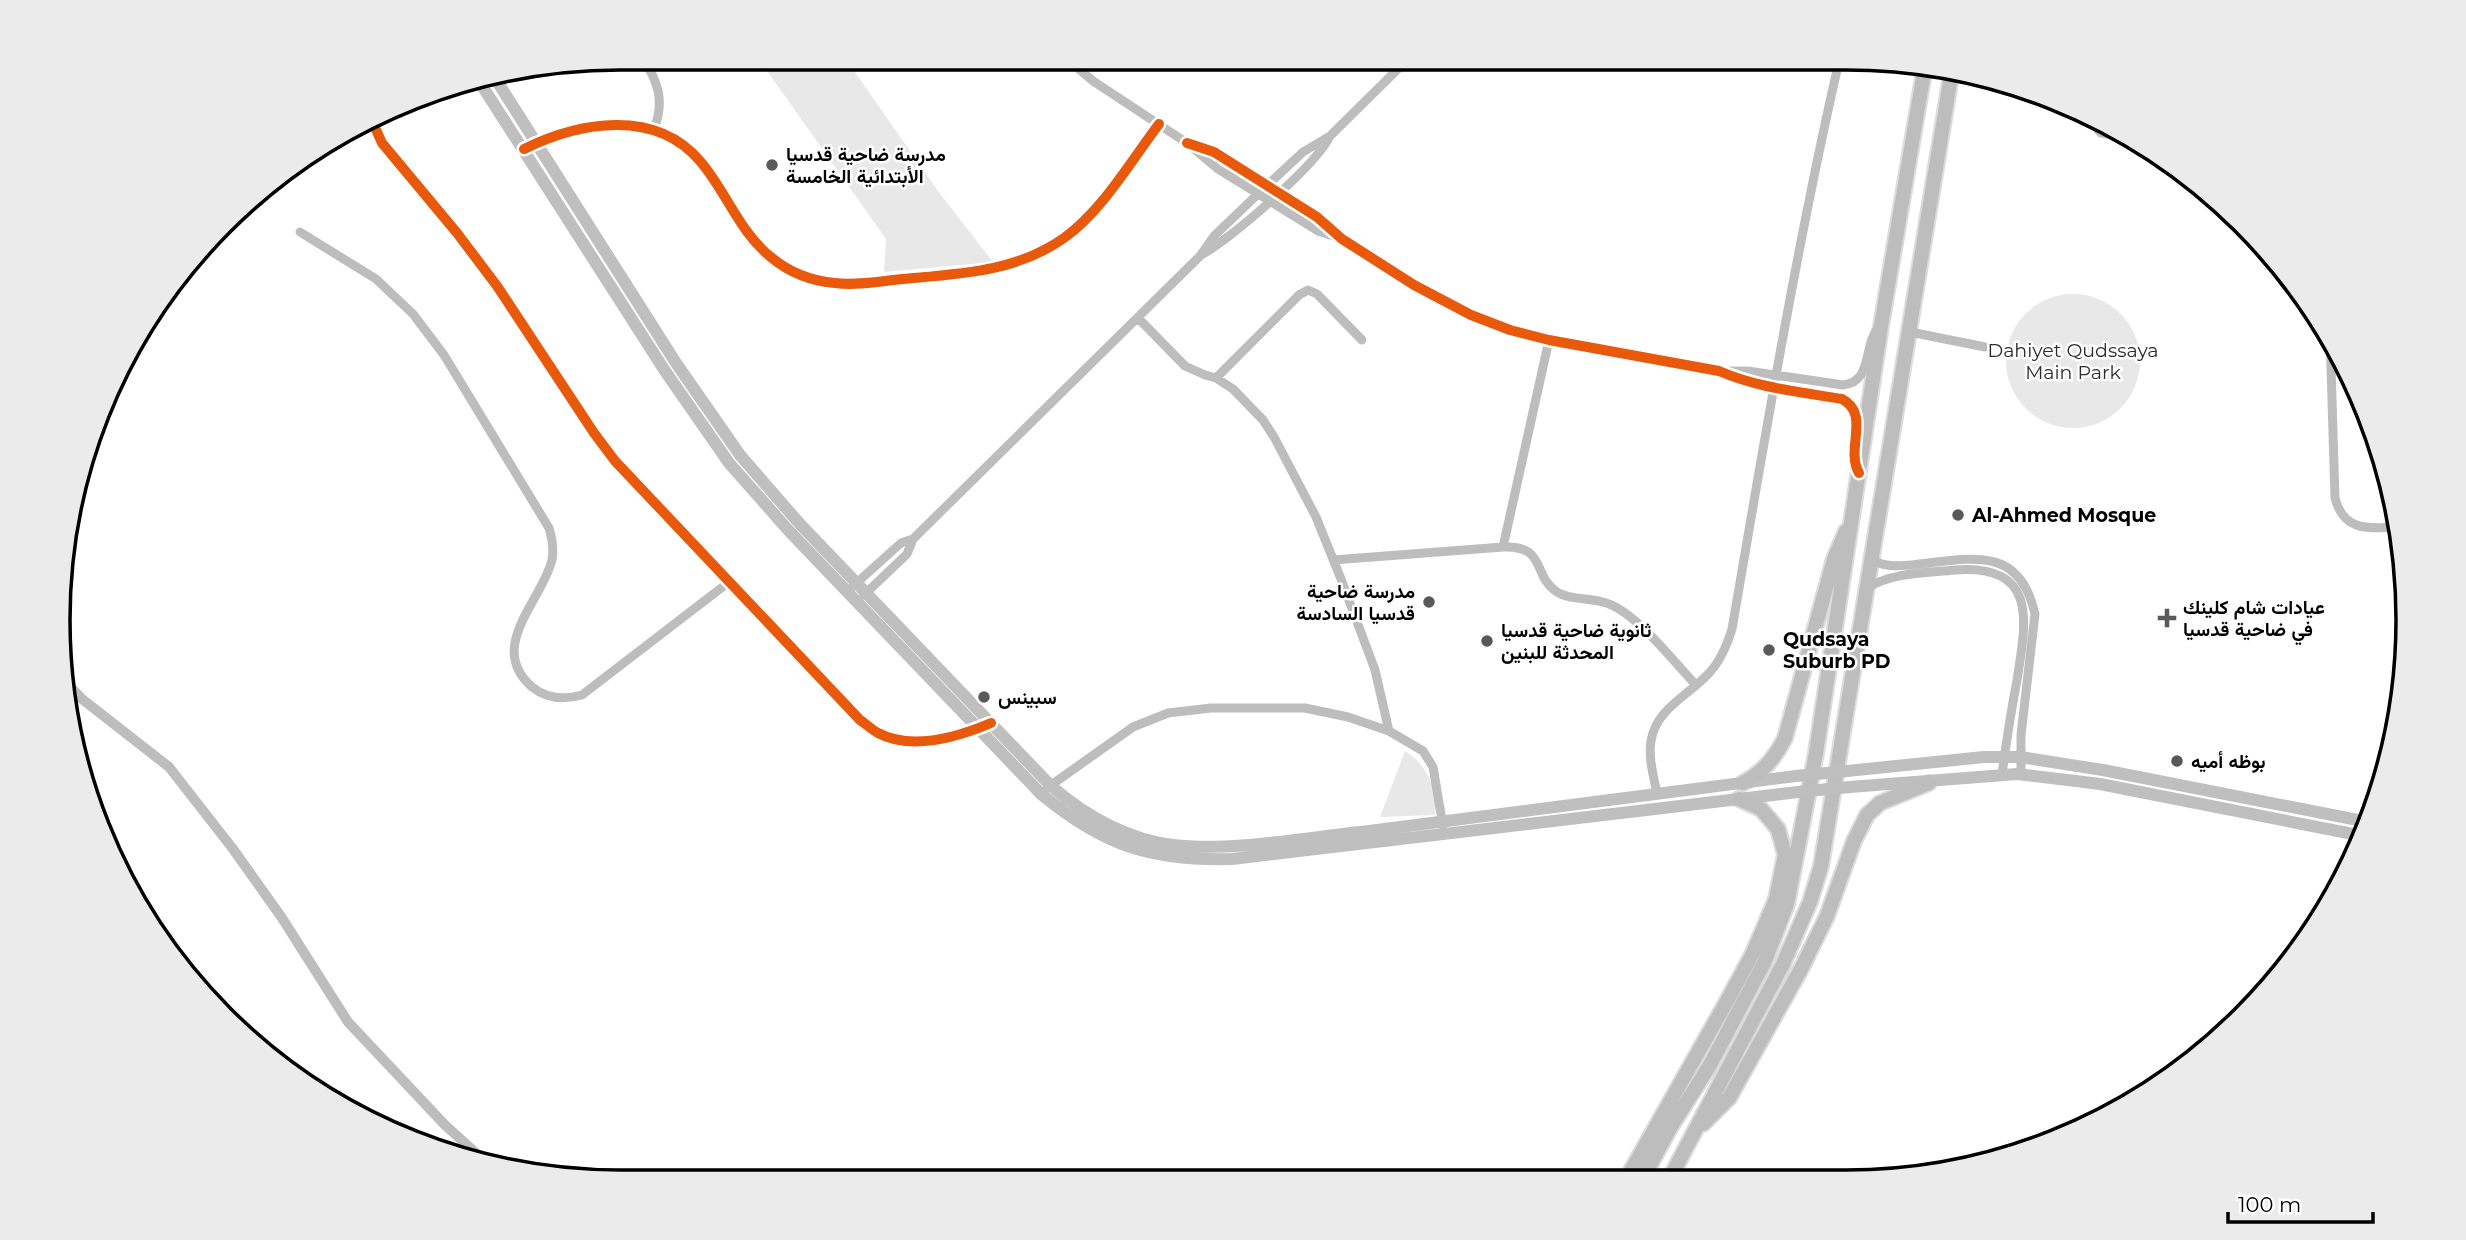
<svg xmlns="http://www.w3.org/2000/svg" width="2466" height="1240" viewBox="0 0 2466 1240" font-family="Montserrat,Vazirmatn,sans-serif">
  <style>
    .green { fill: #e8e8e8 }
    .lines { fill: none; stroke-linecap: round; stroke-linejoin: round }
    .primary-casing { stroke: #dbdbdb; stroke-width: 18 }
    .minor { stroke: #bdbdbd; stroke-width: 9 }
    .tertiary { stroke: #bdbdbd; stroke-width: 10 }
    .secondary { stroke: #bfbfbf; stroke-width: 12 }
    .primary { stroke: #bdbdbd; stroke-width: 14 }
    .secondary-bridge { stroke: #bfbfbf; stroke-width: 12 }
    .cycleway-casing { stroke: #fff; stroke-width: 15 }
    .cycleway { stroke: #e8590c; stroke-width: 10 }
    .poi-dot { fill: #595959; stroke: #fff; stroke-width: 2.5 }
    .labels { text-anchor: middle; stroke-width: 5; stroke-linejoin: round; paint-order: stroke }
    .poi-label { font-size: 19px; font-weight: bold; fill: #000; stroke: #fff; text-anchor: start }
    .park-label { font-size: 19px; fill: #2d2d2d; stroke: #fff }
    .rim { fill: none; stroke: #000; stroke-width: 3.5 }
  </style>
  <rect width="100%" height="100%" fill="#fff"/>
  <!-- green -->
  <path class="green" d="M758,58H845L938,191L993,262L884,272L886,239Z
    M2006 361a67 67 0 1 1 134 0a67 67 0 1 1-134 0Z
    M1405,751C1428,765 1437,789 1435,815L1380,817Z"/>
  <g class="lines">
    <defs>
      <path id="primary" d="M1743,783C1763,772 1775,758 1785,738L1834,559L1846,531
        M1703,1124L1729,1098L1801,969L1827,916L1854,841L1867,815L1880,803L1929,783
        M1627,1178L1726,1003L1753,953L1776,899L1785,855L1778,829L1761,809L1739,799
        M1643,1178L1670,1128L1710,1065L1765,961L1787,904L1816,753L1881,326L1925,66
        M1670,1178L1783,964L1810,902L1821,866L1952,70"/>
    </defs>
    <!-- primary casing -->
    <use href="#primary" class="primary-casing"/>
    <!-- minor -->
    <path class="minor" d="M643,58C658,82 665,101 654,129
      M1066,58L1093,81L1187,143L1218,169L1318,231L1342,239
      M2099,119L2098,130L2101,133L2131,138
      M373,123L382,143L457,233L497,286L594,433L615,461L860,720C866,724 872,730 878,733C909,749 950,740 981,728
      M1187,143L1214,152L1317,217L1342,239L1414,285L1471,315L1510,330L1549,340L1719,371C1758,388 1801,392 1842,399C1869,413 1849,443 1856,466
      M524,149C579,122 655,108 700,161C726,191 739,232 772,258C789,272 812,281 835,283C857,286 881,281 903,279C960,274 1016,272 1064,238C1102,211 1131,161 1159,124
      M300,232L376,279L413,314L444,355L549,528C552,538 554,549 552,560C542,601 486,647 532,687C547,699 564,700 582,695L729,582
      M1201,255C1230,240 1318,163 1330,136
      M1138,318L1185,366L1205,375L1216,378L1233,389L1263,420L1274,437L1316,517L1341,579L1375,670L1389,731
      M1910,332L1985,347
      M2330,334L2335,498C2344,533 2370,528 2399,527
      M1721,371H1748L1843,385C1874,382 1862,344 1880,326
      M1216,378L1299,295L1308,290L1317,294L1362,340
      M1503,547L1549,340
      M1333,560L1503,547C1547,545 1532,576 1557,592C1571,601 1593,597 1609,604C1638,615 1674,662 1696,685
      M1872,560C1887,568 1902,566 1919,564C1973,558 2020,546 2035,614L2021,735V774
      M852,587L901,543L913,539
      M1867,588C1893,572 1925,573 1955,570C2039,564 2026,622 2017,680C2011,712 2006,743 2002,775
      M864,595L907,554L913,539L1200,256L1214,236L1259,193L1303,152L1330,136L1409,58
      M1047,788L1133,727L1168,713L1211,708H1305L1348,717L1389,731L1423,751L1433,767L1443,826
      M1657,794C1654,777 1648,758 1651,741C1656,708 1690,695 1710,672C1721,660 1727,645 1732,629C1764,443 1795,255 1837,70L1832,62L1813,59"/>
    <!-- tertiary -->
    <path class="tertiary" d="M63,679L82,699L169,767L233,849L282,918L348,1022L445,1125L489,1165"/>
    <!-- secondary -->
    <path class="secondary" d="M495,78L676,363L740,455L799,523L1051,786C1086,816 1126,839 1173,845C1232,852 1309,837 1369,831C1511,814 1653,795 1796,776
      M479,81L665,371L729,463L789,531L1041,794C1104,846 1151,861 1232,859L1798,792
      M1847,771L1984,757H2020L2103,770L2368,822
      M1850,787L2017,774L2100,784L2363,836"/>
    <!-- primary -->
    <use href="#primary" class="primary"/>
    <!-- secondary-bridge -->
    <path class="secondary-bridge" d="M1796,776L1847,771
      M1798,792L1850,787"/>
    <defs>
      <path id="cycleway" d="M373,123L382,143L457,233L497,286L594,433L615,461L860,720C866,724 872,730 878,733C912,751 958,737 991,723
        M1187,143L1214,152L1317,217L1342,239L1414,285L1471,315L1510,330L1549,340L1719,371C1758,388 1801,392 1842,399C1871,414 1845,449 1859,473
        M524,149C579,122 655,108 700,161C726,191 739,232 772,258C789,272 812,281 835,283C857,286 881,281 903,279C960,274 1016,272 1064,238C1102,211 1131,161 1159,124"/>
    </defs>
    <!-- cycleway casing -->
    <use href="#cycleway" class="cycleway-casing"/>
    <!-- cycleway -->
    <use href="#cycleway" class="cycleway"/>
  </g>
  <!-- markers -->
  <g class="poi-dot">
    <circle cx="772" cy="165" r="7"/>
    <circle cx="1958" cy="515" r="7"/>
    <circle cx="1429" cy="602" r="7"/>
    <path d="M2163.5 607.5h7v7h7v7h-7v7h-7v-7h-7v-7h7z"/>
    <circle cx="1487" cy="641" r="7"/>
    <circle cx="1769" cy="650" r="7"/>
    <circle cx="984" cy="697" r="7"/>
    <circle cx="2177" cy="761" r="7"/>
  </g>
  <g class="labels">
    <!-- poi labels -->
    <g class="poi-label">
      <text x="786" y="161">مدرسة ضاحية قدسيا<tspan x="786" dy="22">الأبتدائية الخامسة</tspan></text>
      <text x="1972" y="522">Al-Ahmed Mosque</text>
      <text x="1415" y="598" text-anchor="end">مدرسة ضاحية<tspan x="1415" dy="22">قدسيا السادسة</tspan></text>
      <text x="2183" y="614">عيادات شام كلينك<tspan x="2183" dy="22">في ضاحية قدسيا</tspan></text>
      <text x="1501" y="637">ثانوية ضاحية قدسيا<tspan x="1501" dy="22">المحدثة للبنين</tspan></text>
      <text x="1783" y="646">Qudsaya<tspan x="1783" dy="22">Suburb PD</tspan></text>
      <text x="998" y="704">سبينس</text>
      <text x="2191" y="768">بوظه أميه</text>
    </g>
    <!-- park labels -->
    <g class="park-label">
      <text x="2073" y="357">Dahiyet Qudssaya<tspan x="2073" dy="22">Main Park</tspan></text>
    </g>
  </g>
  <!-- crop -->
  <path d="M0 0H2466V1240H0ZM620 70H1846A550 550 0 0 1 2396 620V620A550 550 0 0 1 1846 1170H620A550 550 0 0 1 70 620V620A550 550 0 0 1 620 70Z" fill="#ebebeb" fill-rule="evenodd"/>
  <path class="rim" d="M620 70H1846A550 550 0 0 1 2396 620V620A550 550 0 0 1 1846 1170H620A550 550 0 0 1 70 620V620A550 550 0 0 1 620 70Z"/>
  <!-- scale -->
  <path d="M2228 1212v10h145v-10" fill="none" stroke="#000000" stroke-width="3.5"/>
  <text x="2238" y="1212" font-size="21" fill="#000000" stroke="#ffffff" stroke-width="5" paint-order="stroke">100 m</text>
</svg>
